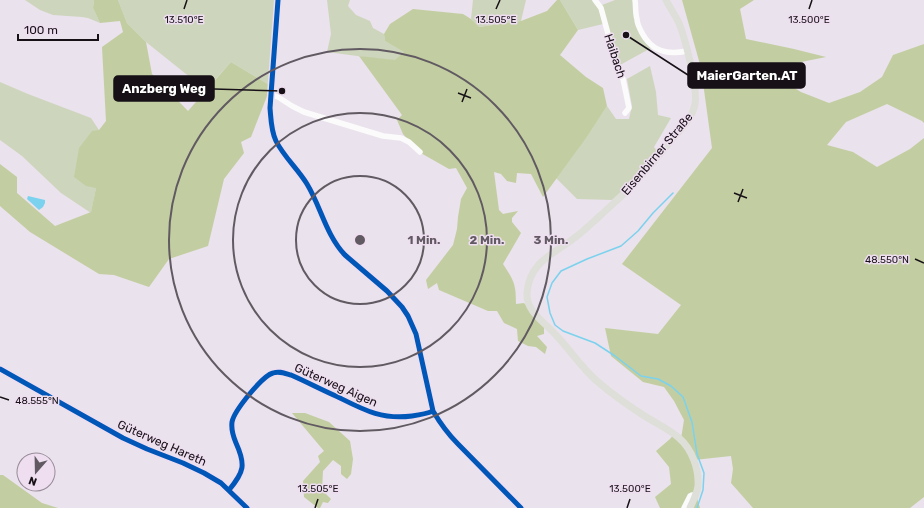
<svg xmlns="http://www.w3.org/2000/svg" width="924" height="508" viewBox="0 0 924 508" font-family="Rubik,sans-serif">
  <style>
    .green { fill: #ced5bd }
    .forest { fill: #c2cea1 }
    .water { fill: #7bd2ee }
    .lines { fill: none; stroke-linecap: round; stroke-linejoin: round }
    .stream { stroke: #7bd2ee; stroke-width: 1.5 }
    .minor { stroke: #fcfbfc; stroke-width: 5.5 }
    .major { stroke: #dedfd8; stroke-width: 7 }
    .cycleway-casing { stroke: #eedef0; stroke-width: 8 }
    .cycleway { stroke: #0057b8; stroke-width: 5 }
    .ticks { fill: none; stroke: #171117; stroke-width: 1.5 }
    .ring { fill: none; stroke: #615a62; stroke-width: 2 }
    .labels { text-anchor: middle; stroke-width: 3; stroke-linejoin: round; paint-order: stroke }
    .street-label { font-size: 12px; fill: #171117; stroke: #eedef0 }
    .ticks-label { font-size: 10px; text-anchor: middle; fill: #171117; stroke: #eedef0; stroke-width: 3; stroke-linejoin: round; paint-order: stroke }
    .centre { fill: #615a62; stroke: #eedef0; stroke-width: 2 }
    .ring-label { font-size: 12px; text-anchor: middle; font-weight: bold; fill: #615a62; stroke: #eedef0; stroke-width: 3; stroke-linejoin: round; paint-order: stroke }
    .leader { fill: none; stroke: #171117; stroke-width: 1.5 }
    .callout-dot { fill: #171117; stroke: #eedef0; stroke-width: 1.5 }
    .callout { fill: #171117; stroke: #171117; stroke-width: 1.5 }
    .callout-label { font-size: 13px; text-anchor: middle; font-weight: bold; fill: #fff }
  </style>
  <rect width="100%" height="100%" fill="#eae2ec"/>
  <!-- green -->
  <path class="green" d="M25,0H94L93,8L100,23L88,18L82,17L53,15L40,10Z
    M118,0H277L271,86L231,62L206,90L146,42L127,23Z
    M327,0H350L348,6L356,15L370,21L373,28L384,34L385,41L405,52L395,61L327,52L331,34Z
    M473,0H526L521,21L478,27L471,19Z
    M560,0H592L598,6L603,24L578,30Z
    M615,0H633L634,11L651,48L620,65L602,5Z
    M650,66L656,92L658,115L671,118L654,147L657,151L626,187L612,200L577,199L556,178L585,138L607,106L616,119H629L632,106L627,79Z
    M0,82L28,94L91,118L99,130L96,188L91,213L61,193L22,156L0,140Z"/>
  <!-- forest -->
  <path class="forest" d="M94,0H118L127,23L146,42L152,74L188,111L231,62L271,86L251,137L241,142L244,153L224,179L208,246L169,259L149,287L114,275L99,274L30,232L0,206V164L17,177V193L55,226L91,212L96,188L86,186L74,177L79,148L92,131L99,130L106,121L102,47L123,32L120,21L100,23L93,8Z
    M557,0H560L578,30L560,55L586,77L603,88L607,106L586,138L543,197L531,174L517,173L516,183L507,181L501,174L494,172L499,210L503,214L518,211L512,218V222L521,233L503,264C514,281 516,284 516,304L524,303L544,327V334L537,336L547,347L545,354L536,347L528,346L518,341L517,329L504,323L497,311H488L439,290L437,283L428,289L426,280L453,245L457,229L458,217L461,199L467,188L456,168L449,169L419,152L403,134L397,120L402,115L359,56L395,60L404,52L385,41L384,34L390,24L413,9L463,14L471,19L479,27L521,21L547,11Z
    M682,0H754L740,9L746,39L794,49L826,57L791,64L786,83L801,92L829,103L860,92L882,77L893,55L924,44V123L922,121L887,104L846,122L827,145L853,152L877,167L910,149L924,138V497L910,508H753L731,483L733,469L731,456L694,460L696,495L700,508H660L655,497L671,484L669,467L656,451L670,439L674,434L681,439L684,420L674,401L664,387L643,382L611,356L605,328L658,334L681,305L622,264L712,148L701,68Z
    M292,413H305L329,422L350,441L353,459L351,474L347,479L341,474V466L333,460L323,471L322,490L331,499L328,503L323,502L320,508H318L304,497L303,481L320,462L318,456L324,451Z
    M0,475H3L42,503L58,508H0Z"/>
  <!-- water -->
  <path class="water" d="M28,196L45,200V203L43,207L39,210L27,199Z"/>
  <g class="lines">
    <!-- stream -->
    <path class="stream" d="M673,193L653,213L638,231L621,246L587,259L561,271L552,283L547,297L550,313L555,325L563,331L595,343L615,356L641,376L658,379L671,386L683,397L692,422L697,454L704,473L703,490L697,508"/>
    <!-- minor -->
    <path class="minor" d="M278,0L270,108C271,119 271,131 276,141C284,157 298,169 307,184C321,207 326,235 345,255L387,291L402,307L408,316L416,334L433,411C440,423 448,434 458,444L521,508
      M595,0L601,8L617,67L623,79L629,108L625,113
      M635,0C636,6 635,13 637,19C637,24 640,29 642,33C652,52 668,55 687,51
      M272,95L278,97L292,106L304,112L383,136L401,138L409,142L420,152
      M0,369L123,438L147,449L183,463L204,473L221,483L247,508
      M229,490C244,472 246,465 236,443C233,436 231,430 232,422C234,411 262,376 273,373C279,371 284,373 291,375C307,382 322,390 338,397C364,410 382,420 412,416C419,415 426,414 433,411
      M684,508L690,496L692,495H695"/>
    <!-- major -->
    <path class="major" d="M666,0C670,8 675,15 679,23C685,38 698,88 695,104C692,120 678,132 668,144C659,155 650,167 640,177C628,191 615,202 602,214C594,221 586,229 577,236C556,253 529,261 527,293C526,311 543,321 554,333C569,348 581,368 598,382C611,393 626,404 640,413C653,422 668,428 679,438C692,449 699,469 698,486C697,494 693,501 690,508"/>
    <defs>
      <path id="cycleway" d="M278,0L270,108C271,119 271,131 276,141C284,157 298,169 307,184C321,207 326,235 345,255L387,291L402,307L408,316L416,334L433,411C440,423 448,434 458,444L521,508
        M0,369L123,438L147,449L183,463L204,473L221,483L247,508
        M229,490C244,472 246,465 236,443C233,436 231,430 232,422C234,411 262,376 273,373C279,371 284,373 291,375C307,382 322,390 338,397C364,410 382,420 412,416C419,415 426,414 433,411"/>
    </defs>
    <!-- cycleway casing -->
    <use href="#cycleway" class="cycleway-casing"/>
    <!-- cycleway -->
    <use href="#cycleway" class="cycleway"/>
  </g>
  <!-- ticks -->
  <path class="ticks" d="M184,9L187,0M496,9L500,0M809,9L812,0M458,93L471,98M462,102L467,89M734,193L747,198M738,202L743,189M915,259L924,263M0,397L9,400M315,508L318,499M627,508L630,499"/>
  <!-- distance rings -->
  <g class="ring">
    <circle cx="360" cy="240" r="64"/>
    <circle cx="360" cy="240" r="127"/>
    <circle cx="360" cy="240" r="191"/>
  </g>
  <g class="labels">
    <!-- street labels -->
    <g class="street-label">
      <text transform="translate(615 56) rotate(72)" y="4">Haibach</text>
      <text transform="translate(657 154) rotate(-50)" y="4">Eisenbirner Straße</text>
      <text transform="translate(336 385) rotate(24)" y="4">Güterweg Aigen</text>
      <text transform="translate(162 443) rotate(24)" y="4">Güterweg Hareth</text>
    </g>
  </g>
  <g class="ticks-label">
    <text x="184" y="23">13.510°E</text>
    <text x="496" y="23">13.505°E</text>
    <text x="809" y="23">13.500°E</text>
    <text x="887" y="263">48.550°N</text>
    <text x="37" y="404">48.555°N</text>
    <text x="318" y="492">13.505°E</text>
    <text x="630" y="492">13.500°E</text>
  </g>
  <circle cx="360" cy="240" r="6" class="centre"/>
  <g class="ring-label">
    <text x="424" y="244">1 Min.</text>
    <text x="487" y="244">2 Min.</text>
    <text x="551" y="244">3 Min.</text>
  </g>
  <!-- callouts -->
  <path class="leader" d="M626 35L688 75M282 91L214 89"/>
  <g class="callout-dot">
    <circle cx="626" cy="35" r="4"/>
    <circle cx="282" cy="91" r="4"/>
  </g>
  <g class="callout">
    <rect x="688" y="63" width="117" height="25" rx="4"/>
    <rect x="114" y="76" width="100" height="25" rx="4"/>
  </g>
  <g class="callout-label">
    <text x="747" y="80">MaierGarten.AT</text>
    <text x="164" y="93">Anzberg Weg</text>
  </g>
  <!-- north arrow -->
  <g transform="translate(36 472) rotate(200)"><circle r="19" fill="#eedef0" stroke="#988c99"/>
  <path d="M0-3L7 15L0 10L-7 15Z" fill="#615a62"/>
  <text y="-6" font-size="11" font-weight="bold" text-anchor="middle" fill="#171117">N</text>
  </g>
  <!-- scale -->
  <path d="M18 34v6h80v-6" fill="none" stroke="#171117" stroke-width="2"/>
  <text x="24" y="34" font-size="12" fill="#171117" stroke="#eedef0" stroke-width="3" paint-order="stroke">100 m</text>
</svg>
